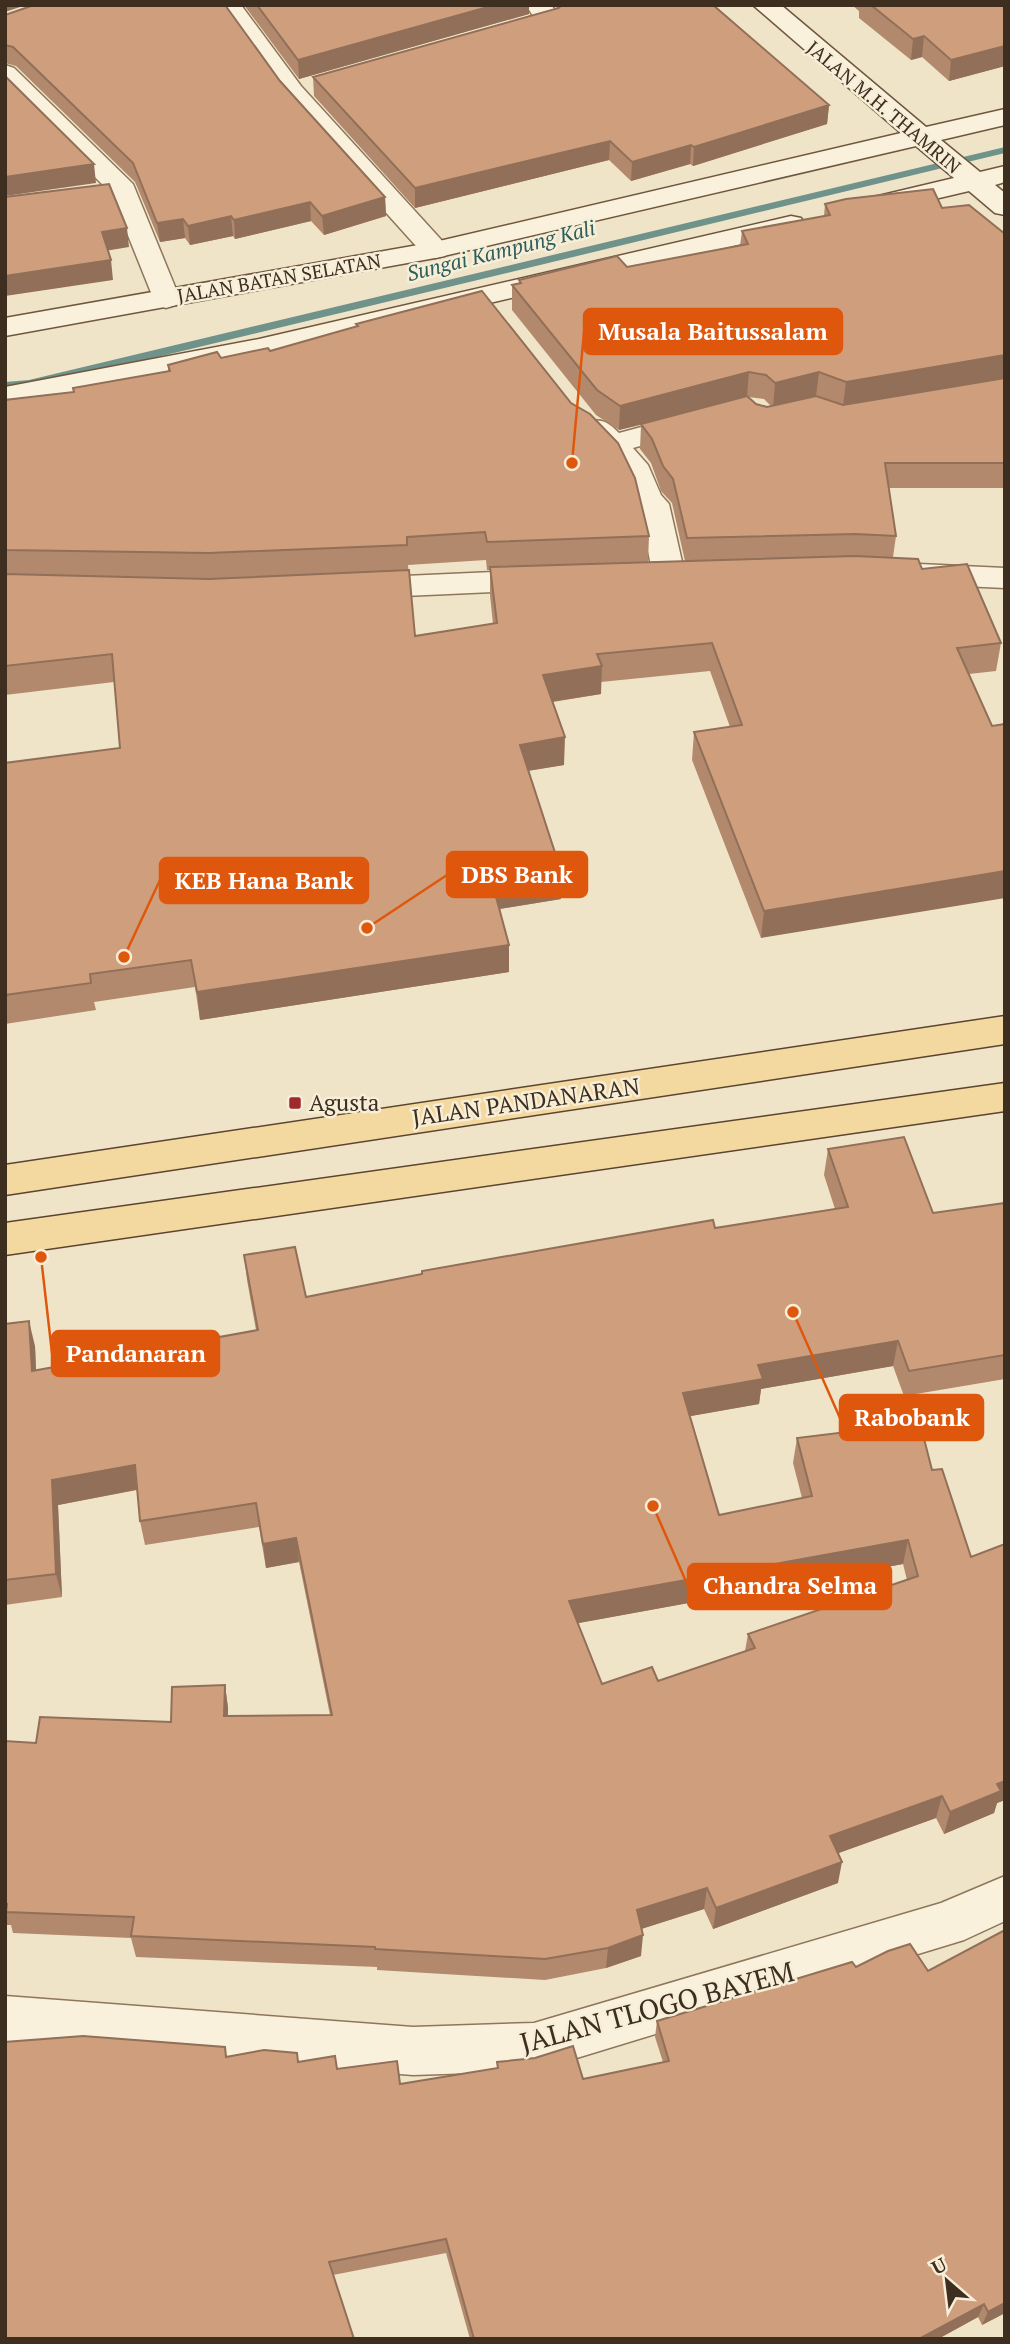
<svg xmlns="http://www.w3.org/2000/svg" width="1010" height="2344" viewBox="0 0 1010 2344" font-family="'PT Serif',serif">
  <style>
    .lines { fill: none; stroke-linecap: round; stroke-linejoin: round }
    .stream { fill: #6f938a; fill-rule: evenodd }
    .street-casing { stroke: #8d765c; stroke-width: 3 }
    .secondary-casing { stroke: #6f573f; stroke-width: 3 }
    .primary-casing { stroke: #5b4430; stroke-width: 3 }
    .street { fill: #faf1dc; fill-rule: evenodd }
    .secondary { fill: #faf1dc; fill-rule: evenodd }
    .primary { fill: #f3d9a0; fill-rule: evenodd }
    .wall { fill: #b2896c; fill-rule: evenodd }
    .shaded-wall { fill: #916f58 }
    .building { fill: #cf9f7d; stroke: #916f58; stroke-width: 2; fill-rule: evenodd }
    .poi-dot { fill: #9e2a2b; stroke: #f7eed8; stroke-width: 2.5 }
    .labels { text-anchor: middle; stroke-width: 5; stroke-linejoin: round; paint-order: stroke }
    .far-street-label { font-size: 19px; fill: #3d2e20; stroke: #f7eed8 }
    .far-water-label { font-size: 21px; font-style: italic; fill: #2f5d5a; stroke: #f7eed8 }
    .street-label { font-size: 23px; fill: #3d2e20; stroke: #f7eed8 }
    .poi-label { font-size: 23px; fill: #3d2e20; stroke: #f7eed8; text-anchor: start }
    .near-street-label { font-size: 28px; fill: #3d2e20; stroke: #f7eed8 }
    .leader { fill: none; stroke: #df570d; stroke-width: 2.5 }
    .callout-dot { fill: #df570d; stroke: #f7eed8; stroke-width: 2.5 }
    .callout { fill: #df570d; stroke: #df570d; stroke-width: 2.5 }
    .callout-label { font-size: 24px; text-anchor: middle; font-weight: bold; fill: #fff }
  </style>
  <rect width="100%" height="100%" fill="#f0e4c8"/>
  <g class="lines">
    <!-- stream -->
    <path class="stream" d="M1005,147V153L29,388L5,390V382L29,380Z"/>
    <defs>
      <path id="street" d="M216,5H241L301,86L445,244L449,250L445,256L435,258L425,256L283,98Z
        M526,5H551L562,19L558,24C540,30 516,43 497,38L493,33L497,28L533,16Z
        M5,65L14,68L133,184L180,299L176,305L166,308L156,305L111,193L5,88Z
        M690,414L701,417L705,423L701,429L633,448L648,465L661,495L669,504L685,575L680,582L669,585L658,582L653,575L639,508L633,500L619,468L582,428L586,422C602,418 608,422 619,433Z
        M919,564L1005,568V588L919,584L908,581L903,574L908,567Z
        M541,570L552,573L557,580L552,587L541,590L360,598L349,595L344,588L349,581L360,578Z
        M1005,1876V1921L964,1940L534,2071L413,2075L5,2043V1996L413,2027L534,2023L941,1903Z"/>
      <path id="secondary" d="M753,5H781L926,127L1005,109V125L941,140L980,172L1005,166V182L995,185L1005,193V215L995,213L969,191L884,211L874,209L870,203L874,197L954,178L916,146L435,258L5,336V318L435,242L901,133Z
        M791,216L801,218L805,224L801,230L259,357L5,405V387L259,339Z"/>
      <path id="primary" d="M1005,1016V1044L5,1195V1165Z
        M1005,1083V1111L5,1255V1223Z"/>
    </defs>
    <!-- street casing -->
    <use href="#street" class="street-casing"/>
    <!-- secondary casing -->
    <use href="#secondary" class="secondary-casing"/>
    <!-- primary casing -->
    <use href="#primary" class="primary-casing"/>
    <!-- street -->
    <use href="#street" class="street"/>
    <!-- secondary -->
    <use href="#secondary" class="secondary"/>
    <!-- primary -->
    <use href="#primary" class="primary"/>
  </g>
  <!-- wall -->
  <path class="wall" d="M244,5H529V14L299,79Z
    M554,5H713L829,105L827,124L693,166L690,164L631,181L609,160L415,208L314,96L313,77L557,8Z
    M852,5H1005V66L949,81L922,57L911,60L859,18V11Z
    M5,15L280,81L385,197L386,216L324,235L311,221L235,239L233,236L190,245L185,238L160,242L135,182L16,66L5,63Z
    M825,204L942,208L1005,234V488H889L896,536L893,557L922,569L1001,643L996,671L969,674L761,938L692,760L694,732L730,727L710,671L601,682V694L553,702L564,765L528,771L561,871V899L500,909L509,972L200,1020L195,987L94,1002L96,1010L5,1024V763L120,748L114,682L5,695V400L73,393V388L168,371V365L270,351L356,327V324L649,536L648,562L685,561L672,503L661,491L651,463L640,449L641,425L619,430L596,415L512,310V285L519,283V280L627,267L740,246L742,231L824,216ZM748,397L764,399L771,406L767,407L756,404ZM486,560L487,570H490V595L493,624L415,636L408,565Z
    M828,1149L933,1213L1005,1203V1379L904,1396L893,1366L761,1389L759,1404L690,1416L719,1515L802,1498L793,1463L797,1438L932,1470L971,1557L1005,1544V1800L997,1803L994,1813L944,1834L936,1818L838,1853V1883L713,1929L704,1909L641,1929V1956L606,1968L545,1980L377,1970V1967L136,1957L131,1938L13,1933L11,1925H5V1741L36,1743L171,1722L225,1685L228,1708V1716L330,1715L299,1562L266,1568L259,1527L145,1545L140,1521L137,1490L58,1505L62,1597L5,1605V1324L35,1346L36,1370L256,1330L247,1280L244,1255L306,1297L422,1275V1271L715,1228L835,1209L824,1175ZM903,1564L907,1580L748,1634L745,1651L658,1681L602,1684L578,1623Z
    M1005,1930V2313L982,2325L978,2317L938,2339H470L446,2253L333,2275L227,2057L298,2062L400,2084L497,2068V2062L583,2079L663,2062L655,2037L657,2021L856,1967L928,1971Z"/>
  <!-- shaded-wall -->
  <path class="shaded-wall" d="M5,5H26L5,12Z
    M495,5H529V14L299,79L298,60Z
    M924,36L922,57L911,60L913,39Z
    M1005,46V66L949,81L951,60Z
    M829,105L827,124L693,166L694,147Z
    M610,141L609,160L415,208V188Z
    M691,145L690,164L631,181L632,162Z
    M94,164L96,183L5,196V177Z
    M385,197L386,216L324,235L322,216Z
    M310,202L311,221L235,239L234,220Z
    M231,216L233,236L190,245L188,226Z
    M183,219L185,238L160,242L157,223Z
    M127,228L129,247L105,251L102,232Z
    M111,260L113,280L5,296V276Z
    M1005,355V379L843,406L846,382Z
    M749,372L747,396L619,430L620,406Z
    M819,372L816,396L773,407L775,383Z
    M602,666L601,694L543,703V675Z
    M565,737L564,765L520,772V745Z
    M561,871V899L492,910V882Z
    M1005,871V898L761,938L764,911Z
    M509,945V972L200,1020L197,992Z
    M29,1321L35,1346L37,1396L32,1371Z
    M898,1341L893,1366L761,1389L759,1404L680,1418L683,1393L758,1365Z
    M135,1465L140,1489L58,1505L62,1597L56,1574L52,1480Z
    M296,1538L299,1562L266,1568L263,1544Z
    M908,1540L903,1564L568,1625L569,1601Z
    M225,1685L228,1708L227,1738L224,1716Z
    M1005,1781V1800L997,1803L994,1813L944,1834L950,1812L997,1784Z
    M942,1796L936,1818L825,1858L830,1836Z
    M842,1862L838,1883L713,1929L716,1908Z
    M707,1888L704,1909L635,1931L637,1910Z
    M643,1935L641,1956L606,1968L608,1948Z
    M1005,2303V2313L982,2325L988,2312Z
    M984,2304L978,2317L938,2339H919Z"/>
  <!-- building -->
  <path class="building" d="M34,5H225L280,81L385,197L322,216L310,202L234,220L231,216L188,226L183,219L157,223L133,163L13,47L5,45V15Z
    M257,5H495L298,60Z
    M561,5H713L829,105L694,147L691,145L632,162L610,141L415,188L313,77L559,8Z
    M871,5H1005V46L951,60L924,36L913,39Z
    M5,76L94,164L5,177Z
    M109,184L127,228L102,232L111,260L5,276V197Z
    M933,189L942,208L969,205L1005,234V355L846,382L819,372L775,383L766,375L749,372L620,406L597,390L512,285L521,283L519,280L617,256L627,267L748,244L742,231L830,215L825,204L846,199Z
    M482,291L571,403L590,414L618,443L635,478L649,536L487,542L485,532L407,537V545L209,553L5,550V400L74,392L73,388L170,371L168,365L217,352L221,358L268,348L270,351L358,326L356,324Z
    M1005,378V463H885L896,536L855,534L687,538L673,479L663,466L652,439L641,424L747,396L756,404L767,407L816,396L843,405Z
    M855,556L918,559L922,569L967,564L1001,643L957,648L992,726L1005,724V871L764,911L694,732L742,725L712,643L597,654L602,666L543,675L565,737L520,745L561,871L492,882L509,945L197,992L191,960L90,974L91,983L5,995V763L120,748L112,654L5,666V574L209,579L409,570L415,636L497,623L490,567Z
    M904,1137L933,1213L1005,1203V1355L909,1371L898,1341L758,1365L763,1379L683,1393L719,1515L812,1496L797,1438L920,1423L932,1470L942,1469L971,1557L1005,1544V1781L997,1784L1001,1791L950,1812L942,1796L830,1836L842,1862L716,1908L707,1888L637,1910L643,1935L608,1948L545,1959L375,1949V1947L131,1936L134,1917L6,1912L7,1904H5V1741L36,1743L40,1717L171,1722L172,1687L225,1685L224,1716L332,1715L296,1538L263,1544L256,1503L140,1521L135,1465L52,1480L56,1574L5,1580V1324L29,1321L32,1371L258,1330L244,1255L295,1247L306,1297L422,1274V1271L713,1220L715,1228L848,1207L828,1149ZM908,1540L918,1576L748,1634L755,1648L658,1681L652,1667L602,1684L569,1601Z
    M1005,1930V2303L988,2312L984,2304L919,2339H474L446,2239L329,2262L354,2339H5V2042L83,2036L225,2047L226,2057L264,2050L297,2053L298,2062L335,2056L337,2069L397,2061L400,2084L498,2068L497,2062L535,2058L573,2046L583,2079L669,2061L657,2021L852,1962L856,1967L888,1951L910,1944L928,1971Z"/>
  <!-- markers -->
  <rect class="poi-dot" x="288" y="1096" width="14" height="14" rx="3.5"/>
  <g class="labels">
    <!-- far-street labels -->
    <g class="far-street-label">
      <text transform="translate(884 107) rotate(40)" y="7">JALAN M.H. THAMRIN</text>
      <text transform="translate(279 278) rotate(-10)" y="7">JALAN BATAN SELATAN</text>
    </g>
    <!-- far-water labels -->
    <g class="far-water-label">
      <text transform="translate(501 251) rotate(-14)" y="7">Sungai Kampung Kali</text>
    </g>
    <!-- street labels -->
    <g class="street-label">
      <text transform="translate(526 1102) rotate(-8)" y="8">JALAN PANDANARAN</text>
    </g>
    <!-- poi labels -->
    <g class="poi-label">
      <text x="309" y="1111">Agusta</text>
    </g>
    <!-- near-street labels -->
    <g class="near-street-label">
      <text transform="translate(657 2007) rotate(-15)" y="10">JALAN TLOGO BAYEM</text>
    </g>
  </g>
  <!-- callouts -->
  <path class="leader" d="M572 463L584 332M367 928L447 875M124 957L160 880M41 1257L52 1353M793 1312L840 1418M653 1506L688 1586"/>
  <g class="callout-dot">
    <circle cx="572" cy="463" r="7"/>
    <circle cx="367" cy="928" r="7"/>
    <circle cx="124" cy="957" r="7"/>
    <circle cx="41" cy="1257" r="7"/>
    <circle cx="793" cy="1312" r="7"/>
    <circle cx="653" cy="1506" r="7"/>
  </g>
  <g class="callout">
    <rect x="584" y="309" width="258" height="45" rx="7"/>
    <rect x="447" y="852" width="140" height="45" rx="7"/>
    <rect x="160" y="858" width="208" height="45" rx="7"/>
    <rect x="52" y="1331" width="167" height="45" rx="7"/>
    <rect x="840" y="1395" width="143" height="45" rx="7"/>
    <rect x="688" y="1564" width="203" height="45" rx="7"/>
  </g>
  <g class="callout-label">
    <text x="713" y="340">Musala Baitussalam</text>
    <text x="517" y="883">DBS Bank</text>
    <text x="264" y="889">KEB Hana Bank</text>
    <text x="136" y="1362">Pandanaran</text>
    <text x="912" y="1426">Rabobank</text>
    <text x="790" y="1594">Chandra Selma</text>
  </g>
  <!-- border -->
  <rect width="1010" height="2344" fill="none" stroke="#3d2e20" stroke-width="14"/>
  <!-- north arrow -->
  <g transform="translate(947 2281) rotate(332)" stroke="#f7eed8" stroke-width="5" paint-order="stroke">
  <path d="M0-5L12 26L0 18L-12 26Z" fill="#3d2e20"/>
  <text y="-10" font-size="19" font-weight="bold" text-anchor="middle" fill="#3d2e20">U</text>
  </g>
</svg>
